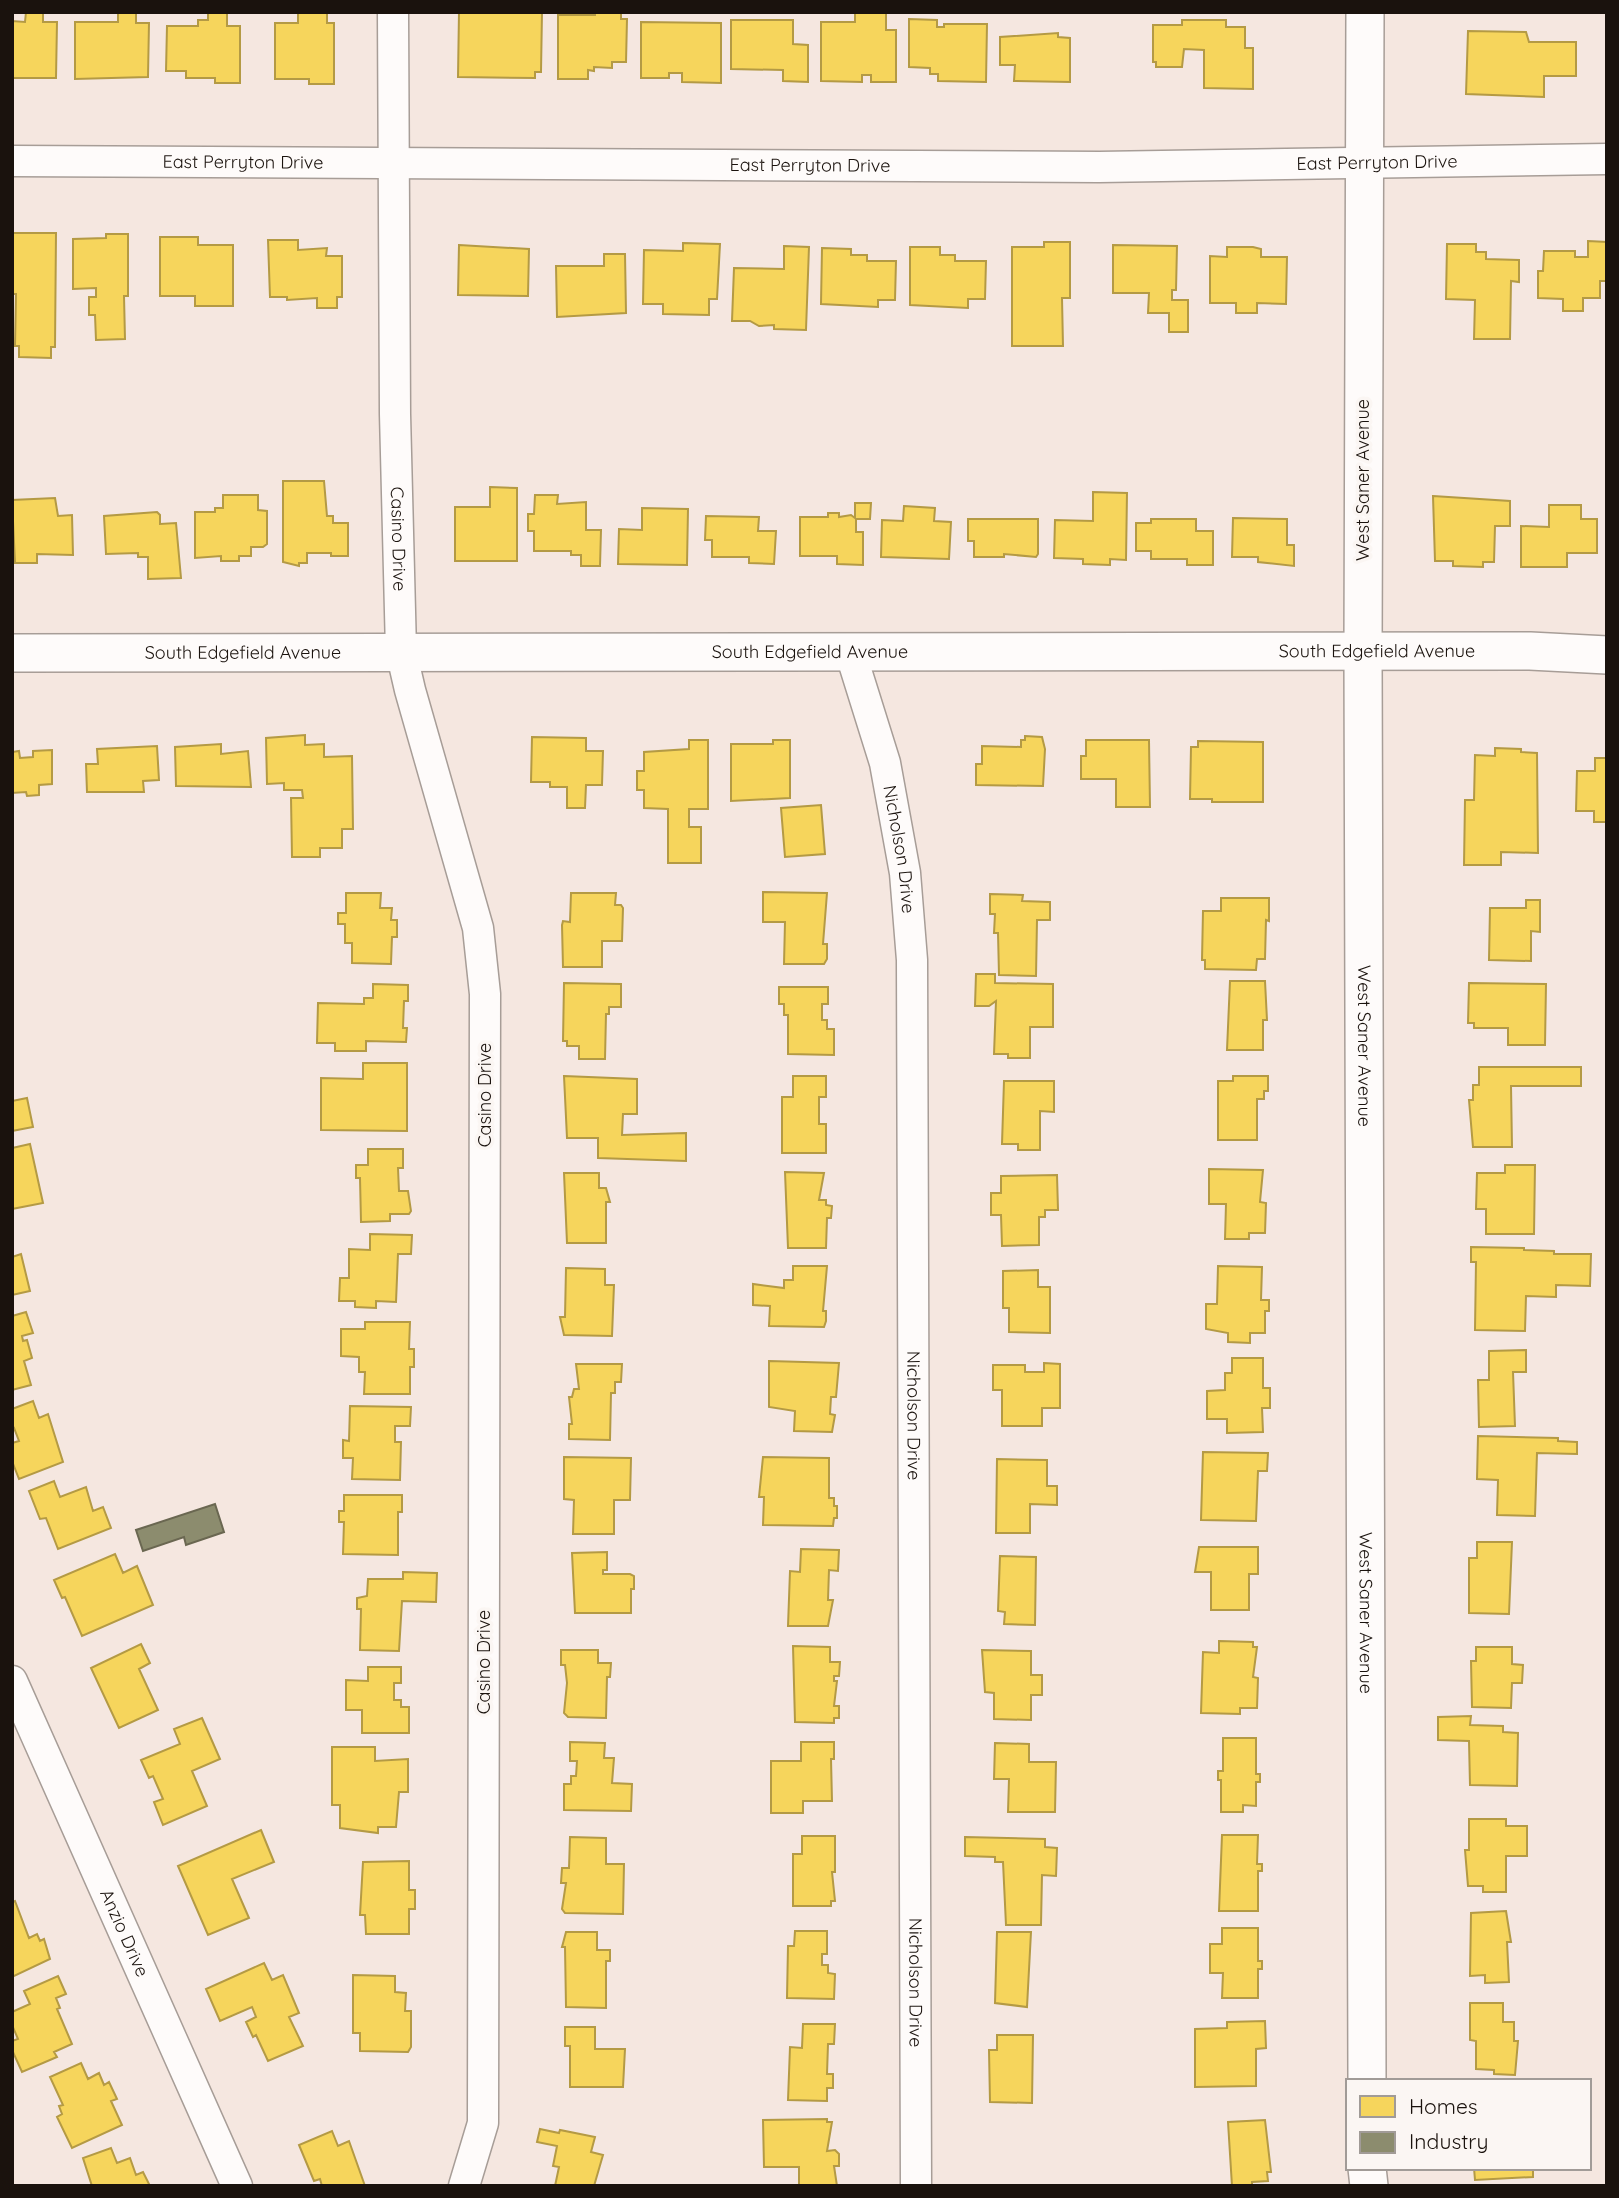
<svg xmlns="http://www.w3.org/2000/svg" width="1619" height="2198" viewBox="0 0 1619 2198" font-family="Quicksand,sans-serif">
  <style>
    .homes { fill: #f6d55c; stroke: #b49a44; stroke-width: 2 }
    .industry { fill: #8c8c6e; stroke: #6a6751; stroke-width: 2 }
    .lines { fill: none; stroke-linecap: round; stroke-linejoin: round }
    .minor-casing { stroke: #a79d97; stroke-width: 33 }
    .tertiary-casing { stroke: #a79d97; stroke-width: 40 }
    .minor { stroke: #fefbfa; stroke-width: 30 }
    .tertiary { stroke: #fefbfa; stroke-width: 37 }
    .labels { text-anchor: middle; stroke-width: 7; stroke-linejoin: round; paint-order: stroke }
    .street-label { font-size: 18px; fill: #1a120d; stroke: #fbf6f3 }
  </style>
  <rect width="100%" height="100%" fill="#f5e7e0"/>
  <!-- homes -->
  <path class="homes" d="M26,12H43V22H57L56,78H12V21L25,22Z
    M118,12H136V23H149L148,77L75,79V22H118Z
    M208,12H227V26H240V83H215V78H186V71H166L167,26H198V20H208Z
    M298,12H327V23H334V84H309V79H275V23H298Z
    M459,12H542L541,72H535V78L458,77Z
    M595,12H621V19H627L626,62H612V68L594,67V71L588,70V79H558V15H595Z
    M855,12H886V30H896V82H871V75H862V82L821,81V22H855Z
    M909,19L937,20V27H944V24H987L986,82L938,81V74H930V68L909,67Z
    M731,20H793V44L808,45V82L783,81V70L731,69Z
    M1182,20H1226V27H1245V48H1253V89L1204,88V50L1184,49L1182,67H1156V62H1153V25H1182Z
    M641,22L721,23V83L682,82V73H669V78H641Z
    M1468,31L1526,32L1529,42H1576V76H1544V97L1466,94Z
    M1058,33V37L1070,38V82L1014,81L1015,65H1000V37Z
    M12,233H56L55,347H51V358L19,357V346H15L16,294H12Z
    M106,234H128V296H124L125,339L96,340L95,315H89V297H96V288L73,289V239L106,238Z
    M160,237H198V245H233V306H195V296H160Z
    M268,240H298V250L327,248L326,256H342V297H337V308H317V298L287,300V297H270Z
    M1588,241L1607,242V281H1600V298H1583V311H1563V299L1538,298V271H1543L1544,251H1575V257H1588Z
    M1044,242H1070V298H1062L1063,346H1012V247H1044Z
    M683,243L720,244L717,299H709V315L663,314V304H643L644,250L683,251Z
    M1447,244H1476V252H1486V259L1519,260V282L1511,281L1510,339H1474L1475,300L1446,299Z
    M459,245L529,249L528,296L458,295Z
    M1113,245L1177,246L1176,290H1172V300H1188V332H1169V313H1148L1149,293H1113Z
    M784,246L809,247L806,330L774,329V325L759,326L750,321H732L734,268L784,269Z
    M910,247H940V255H955V261H986L985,299H968V308L910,305Z
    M1227,247H1253L1261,249V257H1287L1286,304L1257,303V313H1236V303H1210V256L1227,257Z
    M822,248L851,249V255H867V261H896L895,300H878V307L821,304Z
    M604,254H625L626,313L557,317L556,266H604Z
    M283,481H324L327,516H333V523H348V556H331V553H307V563H299V566L283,562Z
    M490,487L517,488V561H455V507H490Z
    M1093,492L1127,493L1126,560L1110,559V565L1083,564V559L1054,558L1055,520L1093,521Z
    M223,495H258V510L267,511V544L263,547H251V556H239V561H221V556L195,558V512H215V508H223Z
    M535,495H558L557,504L586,502V530H601L600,566H581V555H571V551H534V531H528V514H534Z
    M1433,496L1510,501V526H1495L1494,562H1483V567L1453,566V561H1435Z
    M55,498L58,516L72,515L73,555L37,554V563H15L12,500Z
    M855,503H871L870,519H856V532H863V565L837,564V556H800V517H828V513H839V517L851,515L855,518Z
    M1549,505H1581V519H1597V553H1567V567H1521V526L1549,527Z
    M904,506L935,508L934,521L951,522L949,559L881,557L882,520L903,521Z
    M642,508L688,509L687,565L618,564L619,529L642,530Z
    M157,512L160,515V524L176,523L181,578L148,579V557H138V553L106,554L104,516Z
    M706,516L759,517L758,531H776L774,564L749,563V557H712V540H705Z
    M1233,518L1287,519V545H1294V566L1258,562V557H1232Z
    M968,519H1038V554L1036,557L1004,554V557H974V541H968Z
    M1151,519H1196V531H1213V565H1187V559H1151V551H1136V523H1151Z
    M305,735V745L324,744V757L352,756L353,829H342V848H320V857H292L291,798H303L302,790H284V783L267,784L266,738Z
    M1025,736L1042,737L1045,749L1043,786L976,785V764H982V746L1021,747V740H1025Z
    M532,737L586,738V751H603L602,785H586L585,808H567V787H550V782H531Z
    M689,740H708V809H689V827H701V863H668V809L644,808V790H637V771H644V752L689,749Z
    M773,740H790V798L731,801V744H773Z
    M1086,740H1149L1150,807H1116V779H1081V756H1086Z
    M1198,741L1263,742V802H1212V799H1190L1191,747H1198Z
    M221,744V754L248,751L251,787L176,786L175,747Z
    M157,746L159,780L143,781L144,792H87L86,764H98L97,749Z
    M1495,748L1521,749V752L1537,753L1538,853L1501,852V865H1464L1465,800H1474L1475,755L1495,756Z
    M52,750V784L39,785V795L27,796L26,792L12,793V752L19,751L20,758L33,757V751Z
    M1595,758H1607V822H1594V811H1576L1577,771H1595Z
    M821,805L825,854L785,857L781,808Z
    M763,892L827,893L823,944H827V959L824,964H784L785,922H763Z
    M346,893H381L380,908H392L391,920H397V937H392L391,964L352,963V943H345V924H338V913H346Z
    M571,893H616L615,905H621L623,908L622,941H602V967H563L562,925L563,921L570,922Z
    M990,894L1023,895L1022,901L1050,902V920H1037L1036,976L999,975L998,933H994L995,914H990Z
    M1221,898H1269V921L1266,920L1265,959H1257L1256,970L1205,969V960H1202L1203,911H1221Z
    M1526,900H1540V932L1531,931V961L1489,960L1490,908H1526Z
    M976,974H995V983L1053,984V1027H1030V1058H1008V1054H994L996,1001L989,1006H975Z
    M1230,981H1265L1267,1020H1263V1050H1227Z
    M564,983L621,984V1007H609V1014H606L605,1059H579V1046H567V1041H563Z
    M1469,983L1546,984L1545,1045H1508V1028H1474V1023H1468Z
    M373,984L408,985V1001H404L403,1028H407L406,1042L366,1041V1051H335V1043H317L318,1003L364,1004V998H373Z
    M779,987H828V1004H822V1020H827V1029H834V1055L788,1054V1015H784V1004H779Z
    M363,1063H407V1131L321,1130V1078L363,1079Z
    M1479,1067H1581V1086H1511L1512,1147H1473L1469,1100H1473V1085H1479Z
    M564,1076L637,1079V1114H623L622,1135L686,1133V1161L598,1158V1138H567Z
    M793,1076H826V1097H819V1124H826V1153H782V1097H793Z
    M1233,1076H1268V1091H1264V1099H1257V1140H1218V1081H1233Z
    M1004,1081H1054V1112L1040,1111V1150H1018V1144H1002Z
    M27,1098L33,1127L12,1131V1101Z
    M30,1144L43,1203L12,1209V1148Z
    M368,1149H403V1168H398L399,1191H408L411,1211L409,1214H390V1221L361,1222L360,1178H356V1165H368Z
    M1505,1165H1535L1534,1234H1486V1209H1476L1477,1173H1505Z
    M1209,1169L1263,1170L1260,1202L1266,1203L1265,1233H1249V1239H1225L1226,1204H1209Z
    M785,1172L824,1173L819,1200H826V1205L832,1206L831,1218H827L826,1248H788Z
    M564,1173H599V1188H606L610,1202H606V1243H567Z
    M1057,1175L1058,1210H1045V1217H1039V1245L1002,1246L1001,1215H991V1193H1001V1176Z
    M370,1234L412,1235L411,1254H398L396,1302L376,1301V1308L355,1307V1301H339L340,1278H349V1249L370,1250Z
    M1471,1247L1524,1248V1250L1554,1251V1254H1591L1590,1286L1556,1285V1297L1526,1296L1525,1331L1475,1330L1476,1262H1471Z
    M21,1254L30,1291L12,1295V1257Z
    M793,1266H827L823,1311H826V1321L824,1327L769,1326L770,1306L753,1305V1284L784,1288V1280H793Z
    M1218,1266L1262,1267L1261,1300H1269V1311H1265V1333H1250V1343L1228,1342V1333L1206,1329V1304H1217Z
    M566,1268L605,1269V1285H614L612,1336L564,1335L560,1317H565Z
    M1038,1270V1287H1050V1333L1009,1332V1308H1003V1271Z
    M26,1312L33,1333L22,1336L23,1341L27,1340L32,1358L24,1361L31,1385L12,1390V1316Z
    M365,1322H410L409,1349H414V1367H410V1394H364L365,1372H359V1357L341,1356V1329H365Z
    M1526,1350V1372H1513L1515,1426L1479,1427L1478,1380H1489V1351Z
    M1232,1358H1263V1388H1270V1408H1262L1263,1432L1227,1433V1419H1207V1391L1225,1390V1373H1232Z
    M769,1361L839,1363L836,1397H831L830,1414L835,1415L832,1432L794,1431L795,1411L769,1407Z
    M1044,1363L1060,1364V1408H1042V1426H1002V1390H993V1365H1025V1372H1044Z
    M576,1364H622L621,1382H615V1393H611L610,1440L569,1439V1424H572L569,1397H572L574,1389H579Z
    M33,1401L39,1418L48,1414L63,1462L19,1479L12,1461V1443L19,1441L14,1428L12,1429V1409Z
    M350,1406L411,1407L410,1426H395V1442H401L400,1480L352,1479L353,1458H343V1440L349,1441Z
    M1478,1436L1558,1438V1441L1577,1442V1454L1537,1453L1535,1516L1497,1515L1498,1480L1477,1479Z
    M1203,1452L1268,1453L1267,1471H1258L1256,1521L1201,1520Z
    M564,1457L631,1458L630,1500H614V1534H573L574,1500L564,1499Z
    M763,1457L829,1458V1498H834V1506H837V1518H834L833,1526L763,1525L764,1497H759Z
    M997,1459L1047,1460V1486H1057V1505L1030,1504V1533H996Z
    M54,1481L60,1497L86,1487L93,1511L103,1507L111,1528L58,1549L46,1518L40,1519L29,1491Z
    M344,1495H402V1512H398V1555L343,1554L344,1522H339V1511H344Z
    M1477,1542H1512L1509,1614L1469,1613V1558H1477Z
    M1199,1547H1258V1574H1249V1610H1211V1572H1195Z
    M801,1549L839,1550L838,1571L829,1570L828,1600H833L828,1626H788L790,1571L800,1572Z
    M607,1552V1570H603V1574H630L634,1576V1589H631V1613H575L572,1553Z
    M115,1554L123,1573L137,1566L153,1605L82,1636L65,1597L62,1598L54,1580Z
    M1000,1556L1036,1557L1035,1625L1004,1624L1005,1612L998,1611Z
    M403,1572L437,1573L436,1602L402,1601L399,1651L360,1650L361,1609H357V1598L367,1596L368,1579H403Z
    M1219,1641L1253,1642V1647H1257L1253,1677L1258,1678L1257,1708H1240V1714L1201,1713L1203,1652L1219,1653Z
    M141,1644L150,1663L139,1669L158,1710L119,1728L91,1668Z
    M793,1646L830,1647V1662H840L839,1676H834V1681H837L834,1706H839V1718H834V1723L795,1722Z
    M1476,1647H1512V1664L1523,1665L1522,1683H1512L1511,1708L1472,1707L1471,1661H1476Z
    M561,1650H598V1663H611L610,1677H607L606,1718L568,1717L564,1713L567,1683L565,1665H561Z
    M982,1650L1031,1651V1675H1042V1695H1031V1720L994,1719V1693L985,1692Z
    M368,1667H401V1683H394V1700H401V1707H409V1733H362V1710H346V1680L368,1681Z
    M1471,1716L1470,1725L1503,1726V1732L1518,1733L1517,1786L1470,1785L1469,1741L1438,1740V1717Z
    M202,1718L220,1759L192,1771L207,1806L163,1825L154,1802L163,1799L153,1776L149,1778L141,1760L180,1744L174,1729Z
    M1223,1738H1256V1774H1260V1782H1256V1806L1243,1805V1812H1221V1780H1218V1771H1223Z
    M570,1742L605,1743L604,1758H614L612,1783L632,1784L631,1811L564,1810V1784H571V1776H576L577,1761H570Z
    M801,1742H834V1759H831L832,1801H803V1813H771V1761H801Z
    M995,1743L1029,1744V1762H1056L1055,1812H1008L1009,1779H994Z
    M332,1747H375V1761L408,1759V1792H399L396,1827H378V1833L340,1828V1805H332Z
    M1469,1819H1506V1826H1527V1856H1506V1892H1483V1886H1468L1465,1850H1469Z
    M261,1830L274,1862L232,1879L249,1918L208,1935L178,1866Z
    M1222,1835H1258L1257,1864H1262V1871H1258V1911H1219Z
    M802,1836H835V1872H832L835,1901H831V1906H793V1854H802Z
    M570,1837L606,1838V1864H624L623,1914L565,1913L562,1909L566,1883H561L562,1868H569Z
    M965,1837L1045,1839V1847L1057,1848L1056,1876L1042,1875L1041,1925H1006L1003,1862H995V1857L965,1856Z
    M409,1861V1890H415V1909H409V1934H366L365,1915H360L363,1862Z
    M15,1901L29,1938L37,1934L40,1941L44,1939L50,1959L12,1977V1902Z
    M1506,1911L1511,1942H1507L1509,1982L1485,1983V1975L1470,1976L1471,1913Z
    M1222,1928H1258V1961H1262V1969H1258V1998H1222L1223,1973H1210V1944H1222Z
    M795,1931H827V1954H822V1965H828V1973L835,1974L834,1999L787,1998L788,1946H794Z
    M566,1932H597V1950H610V1961H606V2008L566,2007L565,1947H562Z
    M997,1932H1031L1027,2007L995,2003Z
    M264,1963L272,1980L283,1975L299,2013L289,2017L303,2046L268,2061L256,2035L253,2037L246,2022L256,2017L252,2007L220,2021L206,1989Z
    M353,1975L395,1976V1992L406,1993L405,2011H411V2047L408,2052L360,2051V2033H353Z
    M58,1976L66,1994L56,1998L60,2008L57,2009L72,2044L54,2052L57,2057L22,2072L12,2050V2041L18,2039L12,2025V2012L30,2004L24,1991Z
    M1470,2003H1503V2022H1514V2041H1518L1515,2075L1494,2074V2070L1476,2069V2041L1470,2040Z
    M1265,2021L1266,2048L1256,2049V2086L1195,2087V2029L1227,2028V2022Z
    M803,2024H835L834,2044H828L827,2074H833V2088H827V2101L788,2100L790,2047L802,2048Z
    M565,2027H595V2049H625L623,2087H570V2046H565Z
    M997,2035H1033L1032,2103L990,2102L989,2050H997Z
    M81,2063L88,2079L99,2073L104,2085L109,2082L117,2099L111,2101L122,2125L72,2148L57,2117L62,2114L59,2106L63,2105L50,2077Z
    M827,2119V2122H832L827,2151L835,2150L839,2154V2166H834L837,2186H799V2167H764L763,2120Z
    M1265,2120L1271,2172H1267L1268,2181L1252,2182V2186H1232L1228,2122Z
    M540,2129L559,2133L560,2130L595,2137L591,2152L603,2155L594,2186H555L559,2167L553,2166L557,2146L537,2142Z
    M332,2131L338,2146L349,2141L365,2186H322L320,2179L314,2181L299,2145Z
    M111,2148L117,2163L130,2158L136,2175L143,2172L150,2186H92L83,2158Z
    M1474,2168H1533V2177L1475,2180Z"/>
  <!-- industry -->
  <path class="industry" d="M215,1504L224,1532L186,1545L184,1537L143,1551L136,1530Z"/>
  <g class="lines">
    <defs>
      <g id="minor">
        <path id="s1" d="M393,12L395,414L401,651L410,690L478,928L485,994L483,2123L464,2186"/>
        <path id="s2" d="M12,161L1099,167L1607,159"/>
        <path id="s3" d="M850,651L885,763L905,873L912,960L916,2186"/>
        <path id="s4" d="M12,1681L237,2186"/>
      </g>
      <g id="tertiary">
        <path id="s5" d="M1365,12L1363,652L1367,2081"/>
        <path id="s6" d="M12,653L1530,651L1607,655"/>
        <path d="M1367,2168L1369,2186"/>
      </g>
    </defs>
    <!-- minor casing -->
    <use href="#minor" class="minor-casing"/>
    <!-- tertiary casing -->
    <use href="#tertiary" class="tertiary-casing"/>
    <!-- minor -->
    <use href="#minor" class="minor"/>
    <!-- tertiary -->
    <use href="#tertiary" class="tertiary"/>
  </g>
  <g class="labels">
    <!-- street labels -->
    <g class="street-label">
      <text dy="6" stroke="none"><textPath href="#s2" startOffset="1365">East Perryton Drive</textPath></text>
      <text dy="6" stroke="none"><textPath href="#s2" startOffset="231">East Perryton Drive</textPath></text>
      <text dy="6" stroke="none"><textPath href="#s2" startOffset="798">East Perryton Drive</textPath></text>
      <text transform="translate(1363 480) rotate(-90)" y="6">West Saner Avenue</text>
      <text dy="6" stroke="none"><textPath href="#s1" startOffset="527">Casino Drive</textPath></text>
      <text dy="6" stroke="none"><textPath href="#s6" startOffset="231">South Edgefield Avenue</textPath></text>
      <text dy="6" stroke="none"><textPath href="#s6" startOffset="798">South Edgefield Avenue</textPath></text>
      <text dy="6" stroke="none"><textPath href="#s6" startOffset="1365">South Edgefield Avenue</textPath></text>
      <text dy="6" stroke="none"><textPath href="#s3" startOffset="205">Nicholson Drive</textPath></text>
      <text dy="6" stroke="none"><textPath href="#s5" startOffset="1034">West Saner Avenue</textPath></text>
      <text transform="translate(485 1095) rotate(-90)" y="6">Casino Drive</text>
      <text dy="6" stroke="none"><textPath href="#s3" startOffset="772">Nicholson Drive</textPath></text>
      <text dy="6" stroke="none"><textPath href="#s5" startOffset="1601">West Saner Avenue</textPath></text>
      <text transform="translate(484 1662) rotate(-90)" y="6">Casino Drive</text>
      <text dy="6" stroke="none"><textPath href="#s4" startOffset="276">Anzio Drive</textPath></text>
      <text dy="6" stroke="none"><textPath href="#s3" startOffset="1339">Nicholson Drive</textPath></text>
    </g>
  </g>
  <!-- border -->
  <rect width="1619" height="2198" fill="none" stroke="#1a120d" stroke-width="28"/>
  <!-- legend -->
  <rect x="1346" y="2079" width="245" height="91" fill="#fbf6f3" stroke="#a19b97" stroke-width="2"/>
  <rect x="1360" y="2096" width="35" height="21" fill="#f6d55c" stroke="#a19b97" stroke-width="2"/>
  <text x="1409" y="2114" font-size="21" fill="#1a120d">Homes</text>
  <rect x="1360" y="2132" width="35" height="21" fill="#8c8c6e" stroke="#a19b97" stroke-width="2"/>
  <text x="1409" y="2149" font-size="21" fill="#1a120d">Industry</text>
</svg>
